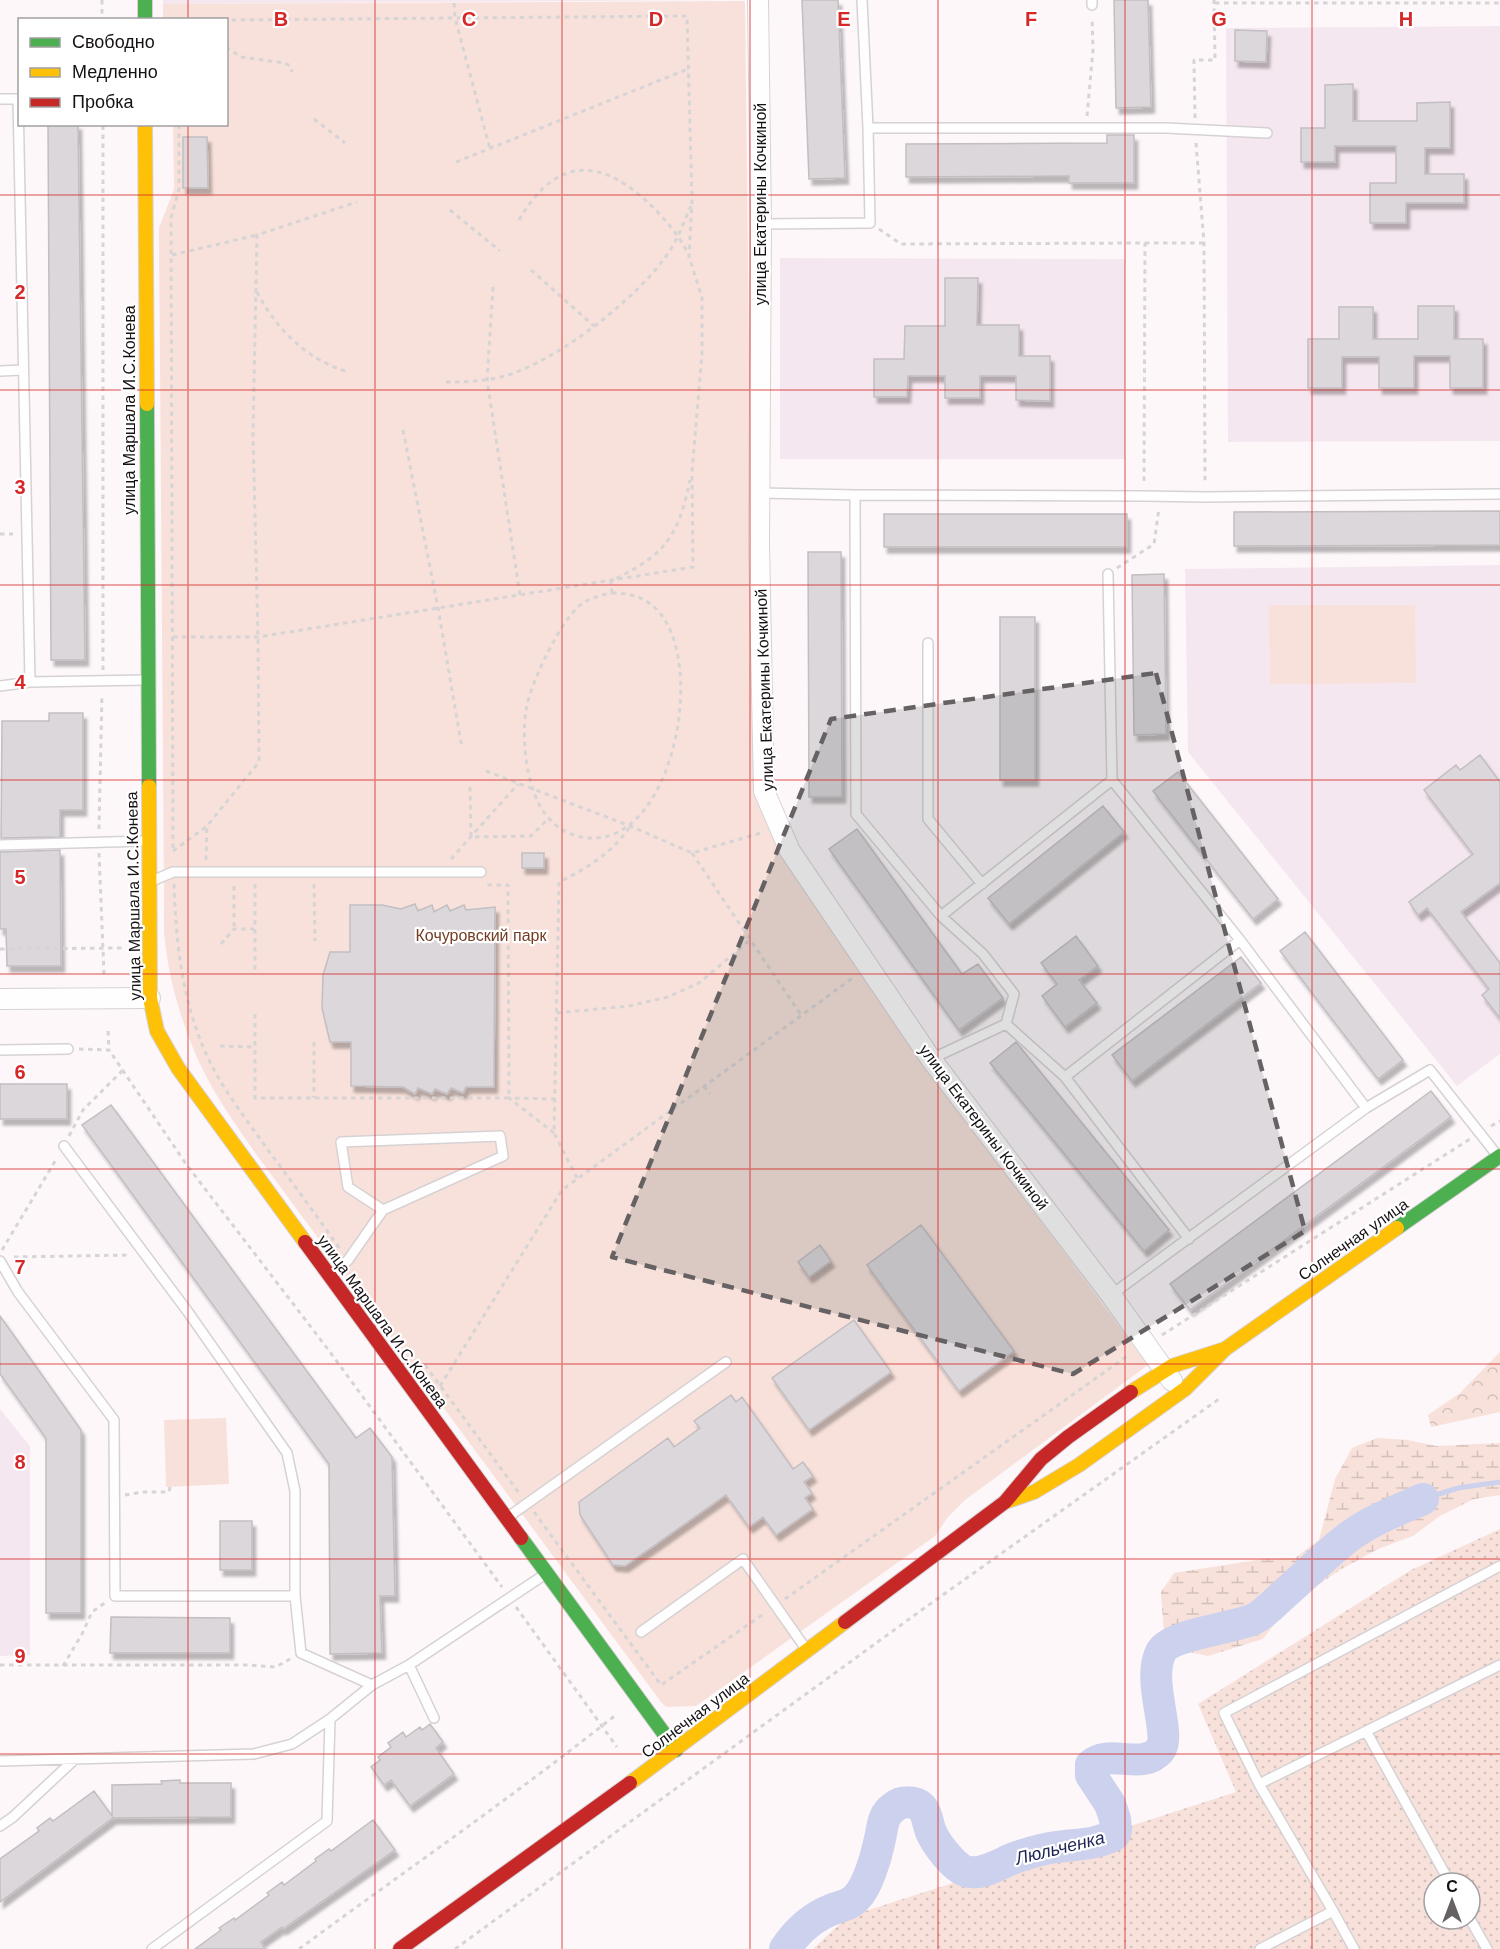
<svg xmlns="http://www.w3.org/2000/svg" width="1500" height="1949" viewBox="0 0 1500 1949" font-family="Helvetica,sans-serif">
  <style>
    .built { fill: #f5e7ef }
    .green { fill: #f8e1da }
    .forest { fill: url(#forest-crowns) }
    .wetland { fill: url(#wetland-marsh) }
    .garden { fill: url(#garden-dots); fill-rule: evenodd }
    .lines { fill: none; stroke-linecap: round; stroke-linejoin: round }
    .stream { stroke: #ccd2ed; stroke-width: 5 }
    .river { stroke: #ccd2ed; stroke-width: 32 }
    .building { fill: #dbd7db; stroke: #c2bec2; stroke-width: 1.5; filter: url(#shadow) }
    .lane-casing { stroke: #d6d2d4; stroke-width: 12 }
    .street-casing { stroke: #d6d2d4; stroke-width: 22 }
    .fast-casing { stroke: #d6d2d4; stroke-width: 16 }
    .slow-casing { stroke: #d6d2d4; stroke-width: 16 }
    .jam-casing { stroke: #d6d2d4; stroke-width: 16 }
    .path { stroke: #d6d4d5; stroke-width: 3; stroke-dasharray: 4.5 4.5; stroke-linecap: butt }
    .lane { stroke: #fffefe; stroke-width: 9 }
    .street { stroke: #fffefe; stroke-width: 20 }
    .fast { stroke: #4caf50; stroke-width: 14 }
    .slow { stroke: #ffc107; stroke-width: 14 }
    .jam { stroke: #c62828; stroke-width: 14 }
    .marked { fill: #666264; fill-opacity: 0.2; stroke: #666264; stroke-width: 4.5; stroke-dasharray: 12 8; stroke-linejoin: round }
    .grid { fill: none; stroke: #d62828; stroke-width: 1.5; stroke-opacity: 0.55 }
    .labels { text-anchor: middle; stroke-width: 4.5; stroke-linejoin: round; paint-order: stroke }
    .street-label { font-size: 16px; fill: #151114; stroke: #fff }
    .park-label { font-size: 16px; fill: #733d23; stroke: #fff }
    .water-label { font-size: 18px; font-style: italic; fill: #1e2655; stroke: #fff }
    .grid-label { font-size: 20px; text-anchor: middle; font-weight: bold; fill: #d62828; stroke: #fff; stroke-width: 4.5; stroke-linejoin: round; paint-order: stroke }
  </style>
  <defs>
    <pattern id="forest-crowns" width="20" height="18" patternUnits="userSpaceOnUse" patternTransform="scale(1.5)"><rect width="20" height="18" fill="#f8e1da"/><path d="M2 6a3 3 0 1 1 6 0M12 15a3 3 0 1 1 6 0" fill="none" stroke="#d4c0ba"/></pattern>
    <pattern id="wetland-marsh" width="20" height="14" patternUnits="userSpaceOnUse" patternTransform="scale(1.5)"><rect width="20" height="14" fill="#f8e1da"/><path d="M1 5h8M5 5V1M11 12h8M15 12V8" fill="none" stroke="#d4c0ba"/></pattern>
    <pattern id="garden-dots" width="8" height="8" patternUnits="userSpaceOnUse" patternTransform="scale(1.5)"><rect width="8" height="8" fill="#f8e1da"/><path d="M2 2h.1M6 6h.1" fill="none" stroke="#d4c0ba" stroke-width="1.8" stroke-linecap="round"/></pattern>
    <filter id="shadow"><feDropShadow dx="3.5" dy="6" stdDeviation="1.5" flood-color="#0004"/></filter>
  </defs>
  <rect width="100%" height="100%" fill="#fdf7fa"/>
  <!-- built -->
  <path class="built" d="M163,0H727L163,4Z
    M1500,26V441L1228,442L1226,28Z
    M780,258L1125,259V459H780Z
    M1500,565V1054L1457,1086L1188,752L1185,569Z
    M0,1409L30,1446V1655L0,1656Z"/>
  <!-- green -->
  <path class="green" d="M745,1L754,790L780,848L922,1062L1148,1365L965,1500L948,1517L935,1536L696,1706L666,1707L661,1702L256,1154C236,1125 215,1096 200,1064C185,1032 170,985 166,949C163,933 164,915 164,899L159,228L174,189L173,125L226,124V20L163,19V4Z
    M1269,605H1415L1416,683L1270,684Z
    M226,1418L229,1484L166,1487L164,1420Z"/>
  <!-- forest -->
  <path class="forest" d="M1500,1352V1412L1431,1427L1428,1415L1460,1393Z"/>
  <!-- wetland -->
  <path class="wetland" d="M1377,1438L1408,1440L1436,1446L1500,1443V1495L1474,1499L1440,1516L1413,1536L1378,1549L1340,1570L1289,1605L1263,1639L1208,1656L1165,1647L1161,1592L1174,1573L1263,1559L1295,1558L1319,1540L1335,1479L1352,1448Z"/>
  <!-- garden -->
  <path class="garden" d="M1500,1529V1949H813L847,1917L1236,1792L1198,1704L1411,1570ZM1434,1883H1470V1919H1434Z"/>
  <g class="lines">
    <!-- stream -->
    <path class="stream" d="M1423,1499L1458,1488L1500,1482"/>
    <!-- river -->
    <path class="river" d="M785,1949C797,1931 812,1917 833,1909C842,1906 850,1905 857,1897C867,1887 876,1858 879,1843C883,1829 881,1816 894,1807C901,1801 917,1800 923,1809C928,1816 928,1827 932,1834C937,1845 954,1867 965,1871C982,1877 1002,1862 1017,1857C1029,1853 1044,1848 1057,1847C1077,1844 1096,1845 1114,1835L1116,1830L1115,1819L1110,1804L1091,1775V1765C1109,1748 1143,1771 1160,1750C1172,1734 1146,1681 1161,1652C1170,1634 1235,1628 1254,1619C1264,1614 1273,1604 1282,1596C1305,1576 1326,1554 1350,1536C1372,1520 1398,1510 1423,1499"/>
  </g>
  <!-- building -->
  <path class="building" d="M802,0H838L845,178L809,179Z
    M1114,0H1148L1151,107L1116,108Z
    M1235,30L1267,31L1266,62L1235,61Z
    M1353,84V121H1417V103L1450,102V148H1425V174H1464V203H1406V223H1370V183H1396V146H1335V162H1301V128H1325V85Z
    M48,124H78L85,660H51Z
    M1107,135H1134V183H1069V176L906,177V144L1107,143Z
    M183,137H207L208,188H183Z
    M945,278H978L977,325H1019V356H1050V401L1016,400V376H980V398H945V376H908L907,397H874V359H904L905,326H945Z
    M1418,306H1454V339H1483V388H1450V356H1414V388H1379V357H1342V388H1308V339H1339V307H1373V339H1418Z
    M1500,511V545L1234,546V512Z
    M884,514H1127V547H884Z
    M808,552H841L842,797H809Z
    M1164,574L1166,734L1134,735L1132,575Z
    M1000,617H1035V780H1000Z
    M49,713H83V810H60V837L1,838L2,721H49Z
    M1480,755L1500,782V883L1461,912L1500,963V1018L1482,995L1489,989L1427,908L1418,915L1409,902L1473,854L1424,790L1456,765L1460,770Z
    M1178,772L1278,899L1253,919L1153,791Z
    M1103,806L1124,832L1009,924L988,898Z
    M857,829L962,974L978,964L1003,998L959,1030L829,849Z
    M60,850L61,966H7L6,929H0V852Z
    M522,853H544V868H522Z
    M415,904L418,911L432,905L434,912L447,905L450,911L464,905L466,910L495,907L494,1087H466L463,1093L451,1088L447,1094L435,1089L432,1094L418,1088L415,1094L403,1087L351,1086V1042H330L322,1008L323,975L330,952H350V905H382L401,909Z
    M1305,932L1403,1060L1378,1079L1280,951Z
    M1076,936L1098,966L1079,980L1097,1003L1065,1027L1042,996L1057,984L1041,963Z
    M1241,957L1261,983L1132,1081L1112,1055Z
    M1016,1042L1169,1230L1144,1251L990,1063Z
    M0,1084H67V1119H0Z
    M1431,1091L1451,1117L1190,1310L1170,1284Z
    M111,1105L356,1438L370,1428L392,1457L395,1596H380L382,1653L330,1654L329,1464L82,1125Z
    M921,1225L1014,1351L959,1391L867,1265Z
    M820,1245L831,1261L809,1277L798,1262Z
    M0,1316L81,1430V1613H46V1438L0,1374Z
    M854,1320L891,1372L809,1430L772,1378Z
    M731,1395L736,1402L742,1397L793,1469L803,1462L813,1476L804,1482L812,1493L805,1498L813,1509L776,1535L763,1517L749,1527L726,1495L625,1566L613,1565L580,1515L579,1502L668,1438L674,1447L700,1428L694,1421Z
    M220,1521H252V1570H220Z
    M111,1617L230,1618V1653H110Z
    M430,1724L443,1742L436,1748L454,1774L410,1806L391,1780L384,1785L371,1767L380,1760L378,1757L391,1747L388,1743L403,1732L406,1737L420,1727L422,1730Z
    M180,1780V1783H231V1817L113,1818L0,1902V1859L39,1831L37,1828L50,1818L53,1821L94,1791L112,1816V1785L162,1784L161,1781Z
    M373,1820L395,1850L283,1929L282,1927L261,1942L265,1949H195L221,1930L219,1928L234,1918L235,1920L269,1895L267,1893L282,1882L284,1885L316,1861L315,1859L329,1849L331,1851Z"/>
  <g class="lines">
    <defs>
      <path id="lane" d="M1092,5V0
        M0,99H20
        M18,99L30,682
        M868,128H1166L1267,133
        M761,224L870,223L868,128L862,0
        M0,371L23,370
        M759,493L855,495L1144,496L1205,497L1500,494
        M855,495L856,814L941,916L983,954L1014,994L1006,1024L1065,1077L1189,1239
        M1108,574L1112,780L1240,940L1366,1108
        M928,643V819L982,884
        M0,686L30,682L145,680
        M0,845L145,841
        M152,881L173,872H481
        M941,916L1112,780
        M0,1050L68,1049
        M931,1059L1006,1024
        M1065,1077L1240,940
        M64,1146L188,1312L287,1453L295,1491V1596L301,1653L372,1685
        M0,1261L18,1292L114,1420L115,1596H295
        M332,1276L348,1260L383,1210L503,1156L500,1136L341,1142L348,1187L383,1210
        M1111,1295L1366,1108L1430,1070L1497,1155
        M508,1517L726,1362
        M641,1632L743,1559L806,1649
        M409,1665L434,1718
        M1366,1731L1450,1883
        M0,1761L254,1754L292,1744L330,1719L372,1685L409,1665L544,1575
        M1259,1784L1224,1713L1500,1566
        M0,1826L13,1817L75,1759
        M1333,1911L1259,1784L1500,1665
        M1470,1919L1487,1949
        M152,1949L327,1821L330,1719
        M1260,1949L1333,1911L1354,1949"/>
      <path id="street" d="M758,0L761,224L759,545L764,791L790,851L931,1059L1111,1295L1172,1381
        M0,999L150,998"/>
      <path id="fast" d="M145,0V20
        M147,404L149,786
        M1397,1228L1500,1156
        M521,1538L676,1750"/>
      <path id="slow" d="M145,124L147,404
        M149,786L150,998L157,1031L178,1068L305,1242
        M1131,1392L1172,1366L1225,1349
        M1005,1502L1034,1492L1079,1465L1185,1389L1225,1349L1397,1228
        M630,1783L845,1622"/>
      <path id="jam" d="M305,1242L521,1538
        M845,1622L1005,1502L1041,1459L1068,1437L1131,1392
        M400,1949L630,1783"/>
    </defs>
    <!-- lane casing -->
    <use href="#lane" class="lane-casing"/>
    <!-- street casing -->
    <use href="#street" class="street-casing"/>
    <!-- fast casing -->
    <use href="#fast" class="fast-casing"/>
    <!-- slow casing -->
    <use href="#slow" class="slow-casing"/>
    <!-- jam casing -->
    <use href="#jam" class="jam-casing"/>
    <!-- path -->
    <path class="path" d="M102,0V20
      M454,3L455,18L490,149
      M1215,3H1500
      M226,47L241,57L285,63L290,66L292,72
      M1087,116L1093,50L1092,18
      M1195,118L1194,60H1215L1214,0
      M314,119L345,143
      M1196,143L1204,243L1205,484
      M456,162L688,69
      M450,210L500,251
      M519,220C552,163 593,154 643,198C662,215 677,232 689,255
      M879,229L901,244L1145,243L1144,485
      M1145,243H1203
      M172,255L257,235
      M531,270L594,326
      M493,287L487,380L520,595
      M257,292C276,329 308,361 349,372
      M446,382C466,382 486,381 505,376C559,360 638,298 669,252C678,238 684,222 691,206
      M403,430L438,608L462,748
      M0,534H13
      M1117,568L1154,544L1159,508
      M612,593C628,593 642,596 654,607C709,655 675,844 589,838C572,837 557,829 546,815C527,792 521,740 526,710C530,684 559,624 579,606C589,598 600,595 612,593Z
      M612,593L611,581C665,555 678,538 690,480
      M173,637H258L693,567L692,472L702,354V297L689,257L692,201L687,16L226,20
      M103,670V124
      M486,771L630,826L692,853L764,832
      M470,787L471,837L531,836L549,818
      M99,829L102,694
      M173,848L171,218L179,189V124
      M173,851L207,826L259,762L258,637L253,435L257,235L357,202
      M99,853L104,974
      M692,853L801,1015
      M451,859L518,784
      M206,860L207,826
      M174,884C176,946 183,1010 212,1066C228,1097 250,1124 270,1153C294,1184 317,1217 340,1249
      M255,884V972
      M314,884L315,941
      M234,886V929
      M221,944L234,929H254
      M0,949L122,948
      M557,1013L629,1006L668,997L699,983L750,940
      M255,1014V1098H509L508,885H485
      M108,1031L109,1050
      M314,1042V1098
      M220,1046L255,1047
      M79,1049L109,1050L186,1164L330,1352L502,1587
      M704,1086L710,1094
      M1491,1126L1500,1121
      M554,1133L509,1098L555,1099
      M69,1136L83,1110L123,1070
      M577,1178L554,1133L559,882C586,869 612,853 629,828
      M2,1250L57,1158
      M14,1257L130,1255
      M1162,1335L1470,1139
      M425,1365L519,1493
      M440,1386L562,1190L854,977
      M125,1495L143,1492H169L170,1487
      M534,1512L661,1685L765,1613
      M785,1599L1130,1354
      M516,1607L617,1747
      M0,1665H248L276,1667L290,1659
      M63,1666L82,1634L92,1612L106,1602
      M299,1949C405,1871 514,1796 617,1714
      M455,1949L923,1609L1219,1399"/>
    <!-- lane -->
    <use href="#lane" class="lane"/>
    <!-- street -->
    <use href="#street" class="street"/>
    <!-- fast -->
    <use href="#fast" class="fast"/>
    <!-- slow -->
    <use href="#slow" class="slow"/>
    <!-- jam -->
    <use href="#jam" class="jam"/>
  </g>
  <!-- marked area -->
  <path class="marked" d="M1156,673L1305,1231L1073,1374L612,1257L831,719Z"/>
  <!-- grid -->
  <path class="grid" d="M188,0V20M375,0V1949M562,0V1949M750,0V1949M938,0V1949M1125,0V1949M1312,0V1949M188,124V1949M0,195H1500M0,390H1500M0,585H1500M0,780H1500M0,974H1500M0,1169H1500M0,1364H1500M0,1559H1500M0,1754H1500"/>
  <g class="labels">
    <!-- street labels -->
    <g class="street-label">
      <text transform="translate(760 204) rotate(-90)" y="6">улица Екатерины Кочкиной</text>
      <text transform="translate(129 410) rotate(-90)" y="6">улица Маршала И.С.Конева</text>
      <text transform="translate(764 690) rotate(-92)" y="6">улица Екатерины Кочкиной</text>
      <text transform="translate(133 896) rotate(-91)" y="6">улица Маршала И.С.Конева</text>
      <text transform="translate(984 1127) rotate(53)" y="6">улица Екатерины Кочкиной</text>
      <text transform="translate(1353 1239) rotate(-35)" y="6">Солнечная улица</text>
      <text transform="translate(383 1321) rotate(54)" y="6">улица Маршала И.С.Конева</text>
      <text transform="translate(695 1715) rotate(-37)" y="6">Солнечная улица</text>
    </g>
    <!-- park labels -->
    <g class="park-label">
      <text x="481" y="941">Кочуровский парк</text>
    </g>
    <!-- water labels -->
    <g class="water-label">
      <text transform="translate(1060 1848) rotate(-14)" y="6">Люльченка</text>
    </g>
  </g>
  <g class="grid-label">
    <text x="281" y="26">B</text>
    <text x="469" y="26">C</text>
    <text x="656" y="26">D</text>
    <text x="844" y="26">E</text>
    <text x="1031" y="26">F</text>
    <text x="1219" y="26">G</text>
    <text x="1406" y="26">H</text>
    <text x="20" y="299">2</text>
    <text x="20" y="494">3</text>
    <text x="20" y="689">4</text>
    <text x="20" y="884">5</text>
    <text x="20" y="1079">6</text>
    <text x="20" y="1274">7</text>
    <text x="20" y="1469">8</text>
    <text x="20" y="1663">9</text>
  </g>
  <!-- legend -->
  <rect x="18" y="18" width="210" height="108" fill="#ffffff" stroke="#a1a0a1" stroke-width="1.5"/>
  <rect x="30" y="38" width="30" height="9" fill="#4caf50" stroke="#a1a0a1" stroke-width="1.5"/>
  <text x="72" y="48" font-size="18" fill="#151114">Свободно</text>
  <rect x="30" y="68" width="30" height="9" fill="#ffc107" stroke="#a1a0a1" stroke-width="1.5"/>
  <text x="72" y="78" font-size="18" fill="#151114">Медленно</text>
  <rect x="30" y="98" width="30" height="9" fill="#c62828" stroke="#a1a0a1" stroke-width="1.5"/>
  <text x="72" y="108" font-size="18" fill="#151114">Пробка</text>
  <!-- north arrow -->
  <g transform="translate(1452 1901)"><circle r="28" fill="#ffffff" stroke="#a1a0a1" stroke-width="1.5"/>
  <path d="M0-4.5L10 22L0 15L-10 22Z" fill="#666264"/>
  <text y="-9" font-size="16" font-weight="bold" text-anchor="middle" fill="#151114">С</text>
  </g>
</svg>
